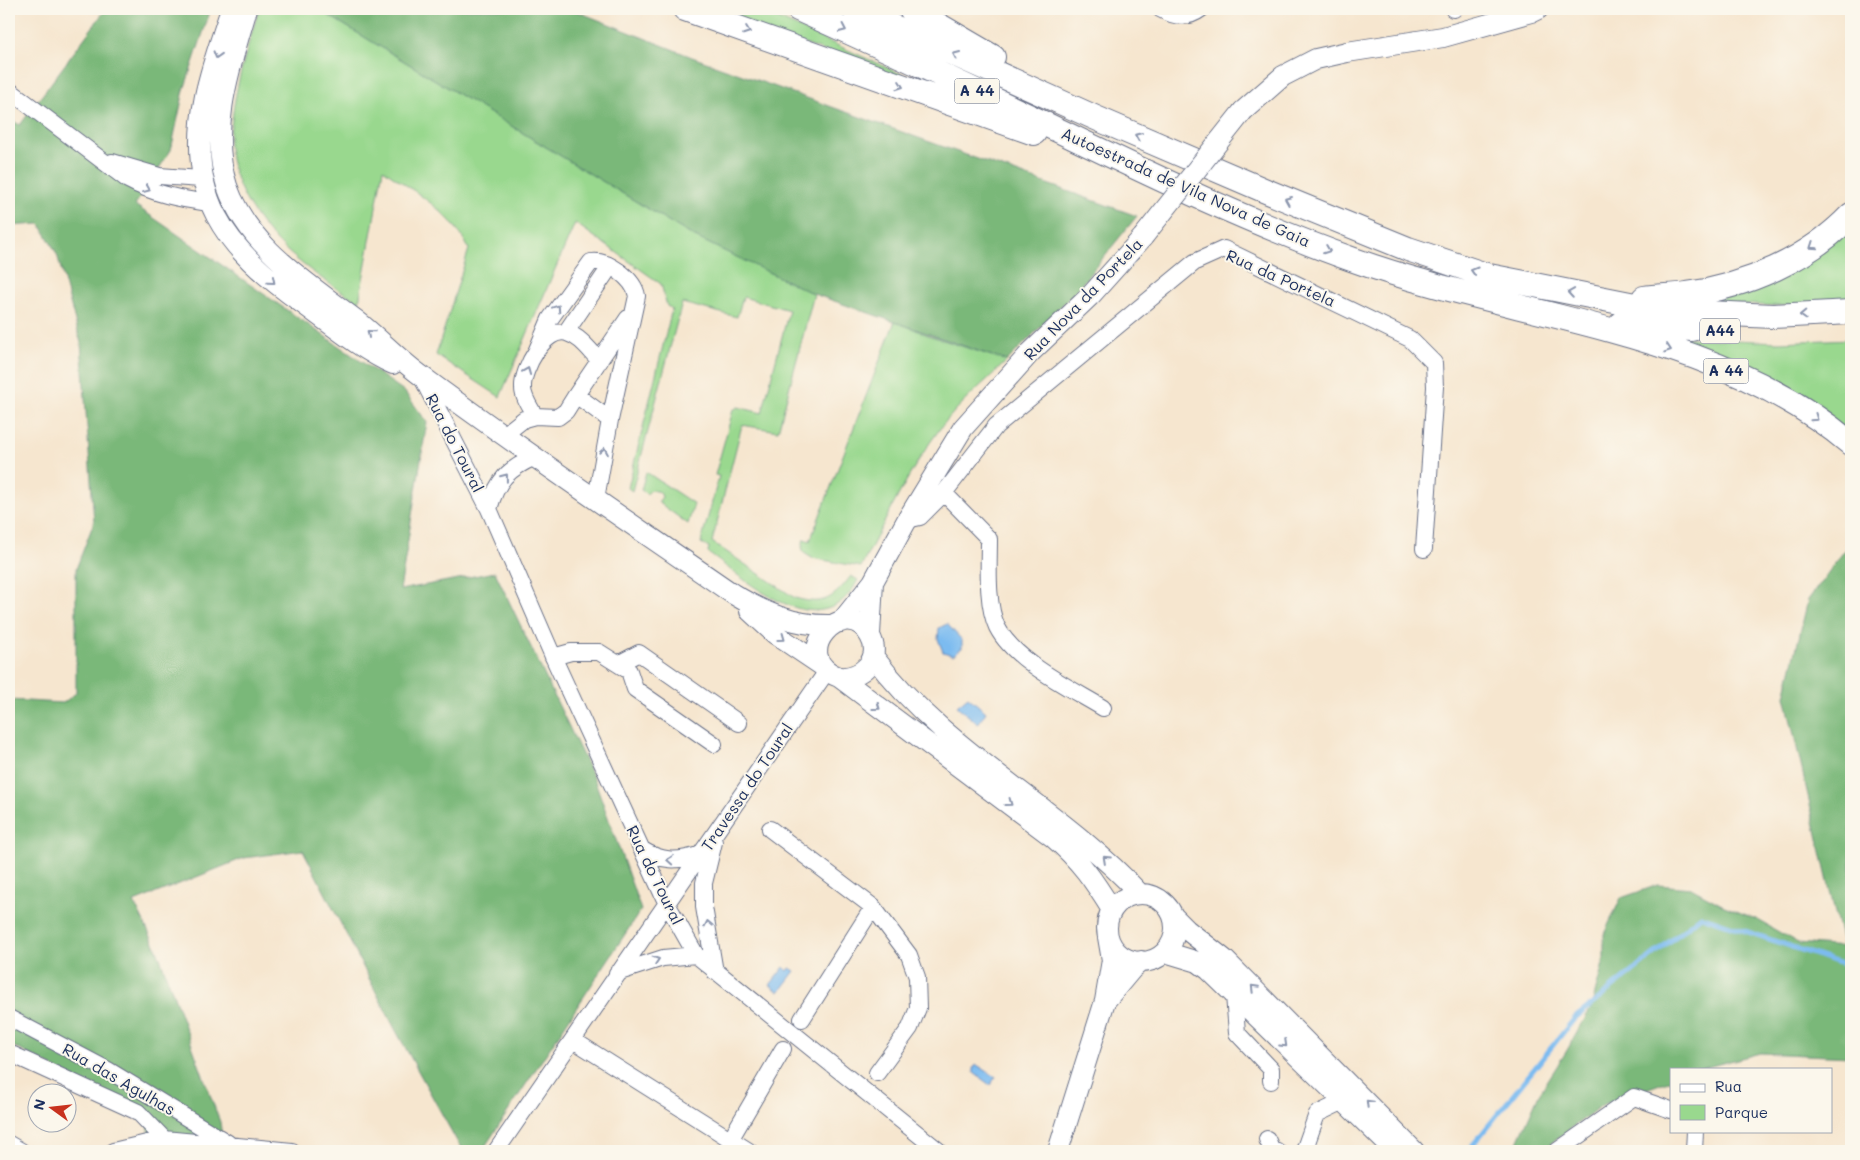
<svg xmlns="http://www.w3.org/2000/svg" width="1860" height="1160" viewBox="0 0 1860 1160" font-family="Mali,sans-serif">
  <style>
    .green { fill: #99d88e; stroke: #5a8476 }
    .forest { fill: #7ab879; stroke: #4a746c }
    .water { fill: #7cbbf0; stroke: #4c75a7 }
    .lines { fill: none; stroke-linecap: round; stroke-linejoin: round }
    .stream { stroke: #7cbbf0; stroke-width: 5 }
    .minor-casing { stroke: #686f86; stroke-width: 18 }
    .major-casing { stroke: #686f86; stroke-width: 22 }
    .highway-casing { stroke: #686f86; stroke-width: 26 }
    .minor { stroke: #fff; stroke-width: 16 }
    .major { stroke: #fff; stroke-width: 20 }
    .highway { stroke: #fff; stroke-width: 24 }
    .major-bridge-casing { stroke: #686f86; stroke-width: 22; stroke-linecap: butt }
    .major-bridge { stroke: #fff; stroke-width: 20 }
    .oneway { stroke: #8d97ae }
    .labels { text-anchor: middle; stroke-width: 4; stroke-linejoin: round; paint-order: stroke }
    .shield { fill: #fbf7ec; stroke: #5e6b89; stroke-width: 1 }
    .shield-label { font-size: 15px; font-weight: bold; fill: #1b2f5e }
    .street-label { font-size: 16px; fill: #1b2f5e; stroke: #fbf7ec }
  </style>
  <rect width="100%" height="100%" fill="#fbf7ec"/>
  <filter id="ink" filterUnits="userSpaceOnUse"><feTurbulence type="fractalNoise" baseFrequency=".02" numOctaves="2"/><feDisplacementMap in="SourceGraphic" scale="10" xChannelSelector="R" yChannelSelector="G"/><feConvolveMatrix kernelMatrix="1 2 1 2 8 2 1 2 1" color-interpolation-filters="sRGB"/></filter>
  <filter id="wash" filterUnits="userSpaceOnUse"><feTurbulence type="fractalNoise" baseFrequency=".0096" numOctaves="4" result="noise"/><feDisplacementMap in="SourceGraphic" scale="20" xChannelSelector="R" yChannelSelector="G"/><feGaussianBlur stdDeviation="1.12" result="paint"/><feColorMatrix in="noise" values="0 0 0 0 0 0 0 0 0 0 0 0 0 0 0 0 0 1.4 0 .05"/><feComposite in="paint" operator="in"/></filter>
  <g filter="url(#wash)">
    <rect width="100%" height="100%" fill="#f6e6cf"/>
    <!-- green -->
    <path class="green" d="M259,9H318L693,236L814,294L778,431L742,425L712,542L795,598C824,606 833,599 851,576L858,580C855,585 852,592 847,596C808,639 741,576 708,553L709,547L701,543L719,476L715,475L733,410L738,407L762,413L789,310L743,297L737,317L682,303L632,491L628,488L672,309L667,306L661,284L575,223L500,397L436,355L469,249C451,211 417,194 383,169L359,302C299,267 238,220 229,147C228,138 231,128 232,120C236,82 248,46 259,9Z
      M703,9H757L934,89Z
      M1851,226V300L1777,306L1697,302Z
      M895,321L928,335L1007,361C985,382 961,402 942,426C909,469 886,520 861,567L812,558L804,553L802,547L804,539L810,541Z
      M1665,337L1779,342L1851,339V434Z
      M646,472L694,504L688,524L658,502L662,497L660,492L651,490L647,494L641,490Z"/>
    <!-- forest -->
    <path class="forest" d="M106,9H211L184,90L171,150L135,205L404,391L427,422L400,590L495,572L595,781L641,910L482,1151H467L459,1145L395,1029L303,850L244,858L134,902L156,947L220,1122L224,1151H152L147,1116L9,1044V700L63,703L76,693V569L94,522L81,343L57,254L40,224L9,226V119L20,125Z
      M318,9H571L692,57L1137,216L1076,291L1007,361L814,294L693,236Z
      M1851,546V1057L1760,1053L1700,1069H1671V1080L1602,1105L1541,1151H1514L1539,1094L1566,1052L1591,1008L1604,960V934L1621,898L1658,885L1691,888L1722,905L1758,920L1798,943L1843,947L1785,696L1808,600L1844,551Z"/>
    <!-- water -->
    <path class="water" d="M947,624L962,640V648L953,655L943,652L938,639L939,628Z
      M968,697L986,712L978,724L957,706Z
      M784,967L788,971L790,968L795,971L779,992L770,985Z
      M977,1065L996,1077L990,1085L974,1073V1067Z"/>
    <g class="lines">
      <!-- stream -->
      <path class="stream" d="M1468,1151L1575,1018L1701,916L1851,967"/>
    </g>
  </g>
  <g filter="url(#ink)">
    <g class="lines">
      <defs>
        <path id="minor" d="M1160,9C1174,17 1188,19 1201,9
          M1453,9H1454
          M9,90L128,180C154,194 180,199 209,203
          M112,162L159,176L201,179
          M566,332L610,267
          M536,352L550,319L591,262C608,259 634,279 637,296L610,420
          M421,376L489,509L555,661L666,902L696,955L939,1151
          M576,395L628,318
          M535,416C530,407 523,398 523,388C522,370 545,326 567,333C581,337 590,351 600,361
          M504,435L524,419L535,416L558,417L566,411L576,395L610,420L596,499
          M944,493L989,539C989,564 986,604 997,627C1014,661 1070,688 1103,708
          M489,509C497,480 508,469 535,457
          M907,520L920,517L944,493L996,426L1195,262L1224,249L1410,339L1434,363L1435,387L1424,549
          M553,657L571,652H599L629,671L635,689L714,744
          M618,664L639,653L739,723
          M770,829L873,907L909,955L917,977L918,1008L910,1028L877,1073
          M714,842L704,883V907L715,972
          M641,849C662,862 678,862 701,854
          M617,973L663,958L696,955
          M1234,995L1237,1033L1271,1069V1081
          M9,1018L108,1070L228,1143
          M802,1019L873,907
          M573,1040L749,1151
          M9,1053L138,1112L164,1139
          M1267,1139L1271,1148L1277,1151
          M730,1140L783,1049
          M9,1144L21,1151
          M113,1151L164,1139L292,1151
          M496,1151L827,671
          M1304,1151L1317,1114L1344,1101
          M1557,1151L1634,1097L1671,1110
          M1694,1151L1695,1131"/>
        <path id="major" d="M231,9C222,37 211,67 205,96C185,196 223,247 302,303C331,324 360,349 393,364
          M247,9C231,64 208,129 227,186C248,247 307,282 356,320C379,338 399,360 423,377C524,452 629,522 733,594C763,612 794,626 831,625
          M1243,111L1283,76L1316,59L1347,52L1443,37L1532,12L1538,9
          M750,611L775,634L821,665
          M841,622L873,582L907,520L963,428L1031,352L1091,295L1143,237
          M870,635L873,582
          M873,656C945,752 1058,806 1140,894
          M839,677C861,679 883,659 870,636C845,591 785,657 839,677L1054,838C1080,860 1094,881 1112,910
          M1107 928a34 34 0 1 1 68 0a34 34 0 1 1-68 0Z
          M1173,916L1187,930L1224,959L1414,1151
          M1165,952L1198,962L1209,970L1395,1151
          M1106,1000L1132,969L1141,961
          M1058,1151L1105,1001L1112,960L1108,937"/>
        <path id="highway" d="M685,9L1034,133
          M798,9C880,46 962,84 1043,123C1145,172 1247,222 1354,260C1514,318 1717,329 1851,444
          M854,9L1096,118L1266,191L1408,249L1489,276L1665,311L1773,316L1851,312
          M911,9L993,57
          M1644,298C1658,296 1673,296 1687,294C1746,287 1809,259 1851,215
          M1621,324L1692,329"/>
      </defs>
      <!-- minor casing -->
      <use href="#minor" class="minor-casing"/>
      <!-- major casing -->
      <use href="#major" class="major-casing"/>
      <!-- highway casing -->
      <use href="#highway" class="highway-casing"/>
      <!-- minor -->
      <use href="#minor" class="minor"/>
      <!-- major -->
      <use href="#major" class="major"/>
      <!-- highway -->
      <use href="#highway" class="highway"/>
      <defs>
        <path id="major-bridge" d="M1143,237L1243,111"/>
      </defs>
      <!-- major-bridge casing -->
      <use href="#major-bridge" class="major-bridge-casing"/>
      <!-- major-bridge -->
      <use href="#major-bridge" class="major-bridge"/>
    </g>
    <!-- one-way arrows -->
    <defs><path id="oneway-chevron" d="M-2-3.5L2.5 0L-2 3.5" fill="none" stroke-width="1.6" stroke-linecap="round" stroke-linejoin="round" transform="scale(1.25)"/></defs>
    <g class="oneway">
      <use href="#oneway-chevron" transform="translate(843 29) rotate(25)"/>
      <use href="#oneway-chevron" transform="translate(747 31) rotate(20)"/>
      <use href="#oneway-chevron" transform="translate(217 55) rotate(107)"/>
      <use href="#oneway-chevron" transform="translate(956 55) rotate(-156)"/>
      <use href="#oneway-chevron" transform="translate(900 86) rotate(20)"/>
      <use href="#oneway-chevron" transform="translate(1138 136) rotate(-157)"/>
      <use href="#oneway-chevron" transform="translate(147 189) rotate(22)"/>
      <use href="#oneway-chevron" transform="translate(1288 200) rotate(-157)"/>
      <use href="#oneway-chevron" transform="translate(1813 246) rotate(146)"/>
      <use href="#oneway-chevron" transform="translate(1327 250) rotate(21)"/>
      <use href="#oneway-chevron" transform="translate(1474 271) rotate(-163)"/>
      <use href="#oneway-chevron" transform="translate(272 281) rotate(40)"/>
      <use href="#oneway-chevron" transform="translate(1571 293) rotate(-171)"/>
      <use href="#oneway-chevron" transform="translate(557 308) rotate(-56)"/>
      <use href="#oneway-chevron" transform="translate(1803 315) rotate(178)"/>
      <use href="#oneway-chevron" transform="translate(370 333) rotate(-139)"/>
      <use href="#oneway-chevron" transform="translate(1668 349) rotate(18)"/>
      <use href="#oneway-chevron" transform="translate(527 371) rotate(-68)"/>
      <use href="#oneway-chevron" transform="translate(1815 418) rotate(35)"/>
      <use href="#oneway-chevron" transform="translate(604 451) rotate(-80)"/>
      <use href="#oneway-chevron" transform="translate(505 477) rotate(-52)"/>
      <use href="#oneway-chevron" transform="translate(782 638) rotate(36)"/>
      <use href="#oneway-chevron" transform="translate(877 707) rotate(36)"/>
      <use href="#oneway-chevron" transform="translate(1009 803) rotate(36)"/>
      <use href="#oneway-chevron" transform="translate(1106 859) rotate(-137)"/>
      <use href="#oneway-chevron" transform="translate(670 860) rotate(-176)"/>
      <use href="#oneway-chevron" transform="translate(708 924) rotate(-101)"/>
      <use href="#oneway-chevron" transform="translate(656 960) rotate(-18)"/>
      <use href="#oneway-chevron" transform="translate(1254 988) rotate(-135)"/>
      <use href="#oneway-chevron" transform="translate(1284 1044) rotate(44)"/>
      <use href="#oneway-chevron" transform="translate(1369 1103) rotate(-135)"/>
    </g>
  </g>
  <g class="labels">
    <!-- shield labels -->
    <g class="shield">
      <rect x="954.5" y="78.5" width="45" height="25" rx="4"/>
      <rect x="1700" y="318.5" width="40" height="25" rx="4"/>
      <rect x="1703.5" y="358.5" width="45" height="25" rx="4"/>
    </g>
    <g class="shield-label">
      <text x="977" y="96">A 44</text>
      <text x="1720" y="336">A44</text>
      <text x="1726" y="376">A 44</text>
    </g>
    <!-- street labels -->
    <g class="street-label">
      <text transform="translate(1186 187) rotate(24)" y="6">Autoestrada de Vila Nova de Gaia</text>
      <text transform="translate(1281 278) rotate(24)" y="6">Rua da Portela</text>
      <text transform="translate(1083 299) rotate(-46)" y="6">Rua Nova da Portela</text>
      <text transform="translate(455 443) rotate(63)" y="6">Rua do Toural</text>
      <text transform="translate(747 787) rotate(-56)" y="6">Travessa do Toural</text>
      <text transform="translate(655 875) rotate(64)" y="6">Rua do Toural</text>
      <text transform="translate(119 1079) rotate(30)" y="6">Rua das Agulhas</text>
    </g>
  </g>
  <!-- margin -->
  <rect width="1860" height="1160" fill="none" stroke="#fbf7ec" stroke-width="30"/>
  <!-- legend -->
  <rect x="1670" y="1068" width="162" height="65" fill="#fbf7ec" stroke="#a1a7b3"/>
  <rect x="1680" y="1084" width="25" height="8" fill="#ffffff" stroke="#a1a7b3"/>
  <text x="1715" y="1092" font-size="15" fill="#1b2f5e">Rua</text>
  <rect x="1680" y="1105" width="25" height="15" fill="#99d88e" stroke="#a1a7b3"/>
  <text x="1715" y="1118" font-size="15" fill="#1b2f5e">Parque</text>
  <!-- north arrow -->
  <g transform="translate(52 1108) rotate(285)"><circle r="24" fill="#fbf7ec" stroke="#a1a7b3"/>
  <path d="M0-4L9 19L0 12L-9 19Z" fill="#c8321e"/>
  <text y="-8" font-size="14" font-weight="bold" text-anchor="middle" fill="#1b2f5e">N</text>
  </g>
</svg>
